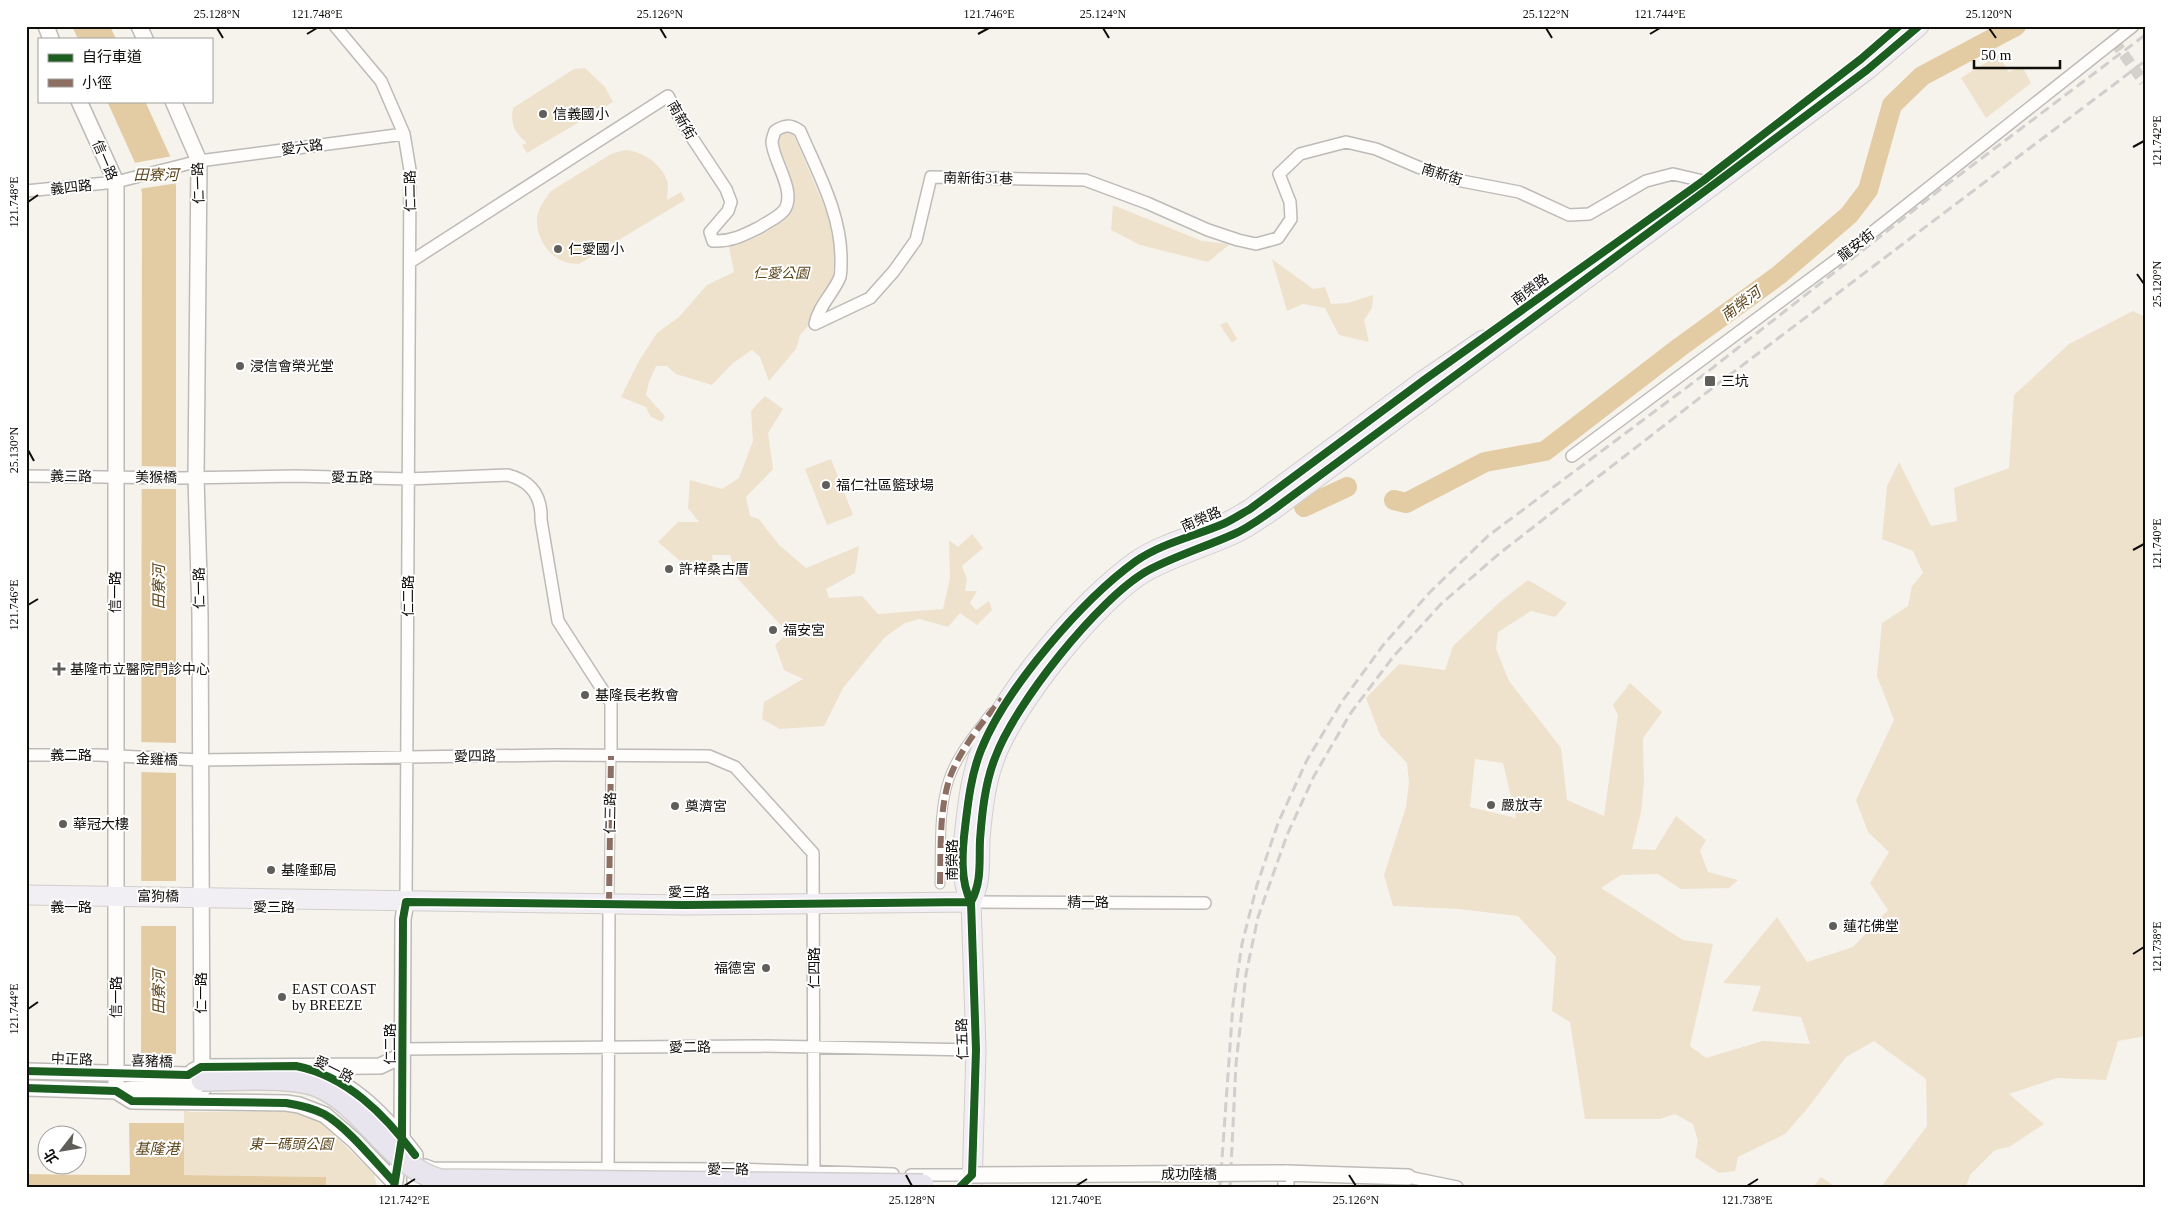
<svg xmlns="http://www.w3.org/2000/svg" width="2171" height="1213" viewBox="0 0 2171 1213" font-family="'Times New Roman','Noto Sans TC',serif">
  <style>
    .green { fill: #efe2cd; fill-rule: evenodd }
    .water { fill: #e3cca4 }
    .pier { fill: #f6f2ec }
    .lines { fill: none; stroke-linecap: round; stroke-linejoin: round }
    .river { stroke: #e3cca4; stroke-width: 20 }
    .minor-tunnel { stroke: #d4d0ca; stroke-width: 11; stroke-dasharray: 11 5.5; stroke-linecap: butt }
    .pedestrian-casing { stroke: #bdbbb7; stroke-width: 11 }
    .minor-casing { stroke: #bdbbb7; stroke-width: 14 }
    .tertiary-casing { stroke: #bdbbb7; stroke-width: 18 }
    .primary-casing { stroke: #d1cfcc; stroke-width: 21 }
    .pedestrian { stroke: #fefdfc; stroke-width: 9 }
    .minor { stroke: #fefdfc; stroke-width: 11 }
    .tertiary { stroke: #fefdfc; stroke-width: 15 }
    .primary { stroke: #f2eff4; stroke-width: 19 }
    .rail { stroke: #d0cfcd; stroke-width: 3; stroke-dasharray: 10 5; stroke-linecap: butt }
    .tertiary-bridge-casing { stroke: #bdbbb7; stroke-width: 18; stroke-linecap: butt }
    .motorway-bridge-casing { stroke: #d1cfcc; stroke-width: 24; stroke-linecap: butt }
    .tertiary-bridge { stroke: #fefdfc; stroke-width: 15 }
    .motorway-bridge { stroke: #e9e5ef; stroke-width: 21 }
    .quiet { stroke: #8d6e63; stroke-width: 6; stroke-dasharray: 12 6; stroke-linecap: butt }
    .cycleway-casing { stroke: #fff; stroke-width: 11 }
    .cycleway { stroke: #1b5e20; stroke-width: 8 }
    .ticks { fill: none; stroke: #100e0b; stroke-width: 2 }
    .poi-dot { fill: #605e5a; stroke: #fff; stroke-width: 2 }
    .labels { text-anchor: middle; stroke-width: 4; stroke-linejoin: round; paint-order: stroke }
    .poi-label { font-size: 14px; fill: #100e0b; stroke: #fff; text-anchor: start }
    .street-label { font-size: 14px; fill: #100e0b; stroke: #fff }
    .park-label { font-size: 14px; font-style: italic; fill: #5b451a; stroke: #fff }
    .water-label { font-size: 15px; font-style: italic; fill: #5e471d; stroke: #fff }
    .neatline { fill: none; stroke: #100e0b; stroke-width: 2 }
    .ticks-label { font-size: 12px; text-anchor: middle; fill: #100e0b }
  </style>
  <rect width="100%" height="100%" fill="#f6f2ec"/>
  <!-- green -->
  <path class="green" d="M1998,55L2009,72L2022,66L2031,83L1986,118L1961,78Z
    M585,68L605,87L613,102L527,153L522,145L527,143C515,133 510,124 513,108L574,69Z
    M786,128L793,133L827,213L835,249L833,278L826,293L815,307L808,326L800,335L796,349L769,381L760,357L752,350L733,363L712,385L676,374L667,366H656L649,382L646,395L665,416L662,422L650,416L646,407L621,397L639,361L657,333L679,317L707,285L734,272L729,247L788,213L775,146L778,134Z
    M625,150C642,151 660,163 667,180C669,186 667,194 667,200L681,192L685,200L579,264C555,265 536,243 537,219C538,208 545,199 551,191L611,154Z
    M1113,205L1202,241L1230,244L1208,262L1140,245L1111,230Z
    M1272,259L1313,289L1325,287L1331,304L1348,303L1373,295L1372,308L1364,320L1369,342L1339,335L1325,308L1303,304L1287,311Z
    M2133,311L2145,317V1036L2118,1041L2106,1080L2057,1078L2009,1094L2044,1124L2009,1147L1995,1150L1970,1175L1966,1187H1881L1927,1126L1926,1079L1874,1041L1846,1057L1807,1109L1785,1134L1738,1157L1735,1171L1719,1173L1695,1157L1698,1141L1693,1124L1675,1114L1660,1119H1585L1570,1022L1552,1011L1556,957L1518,916L1459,909L1393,906L1384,875L1406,807L1409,782L1407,763L1380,735L1366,698L1399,664L1445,670L1453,646L1501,601L1528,580L1567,603L1555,617L1531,611L1498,632L1496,649L1509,681L1561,748L1567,800L1604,816L1618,715L1613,705L1630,683L1662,712L1643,738L1644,783L1641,812L1632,849L1655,850L1676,816L1706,840L1700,851L1708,872L1738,880L1729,888L1681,889L1658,874L1621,875L1601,888L1683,940L1713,944L1690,1046L1706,1058L1763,1041L1810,1044L1801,1017L1752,1011L1761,986L1723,983L1777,917L1807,962L1853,947L1888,910L1870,883L1889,852L1868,832L1856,800L1894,720L1877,676L1882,623L1908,606L1912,586L1923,573L1913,551L1882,539L1887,486L1899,462L1931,526L1957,521L1954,488L2009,468L2014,395L2069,344ZM1475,759L1503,763L1516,818L1470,807Z
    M1227,322L1237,339L1232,343L1220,325Z
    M765,396L783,409L768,433L773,469L746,497L750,516L759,519L779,545L806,568L859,546L855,573L826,589L829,598L862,596L878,614L943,609L950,578L949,540L958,547L972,534L983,548L962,566L967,579L965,591H977L970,603L976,610L989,601L992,610L977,625L960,613L948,627L920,619L905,623L885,637L843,688L824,726L780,729L762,719L764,702L803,679L784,670L775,645L788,633L738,579L730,555H712L714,570L693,572L658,542L678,522H699L688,508L690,480L722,489L739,478L753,441L751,411Z
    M831,459L853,515L827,525L805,469Z
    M184,1110L190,1112L299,1111L318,1119L374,1174L377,1187H326L325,1177L184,1175Z
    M1821,1177L1836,1187H1813Z"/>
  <!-- water -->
  <path class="water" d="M72,26H110L116,39H78Z
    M107,101H145L171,158L176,186V1110H184V1175L326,1177V1187H26V1174L129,1175V1110H141L142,193L136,165Z"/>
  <!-- pier -->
  <path class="pier" d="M173,156L178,183L139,189L134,163Z
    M140,466L179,467V489H140Z
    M139,742L178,743L177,773L139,772Z
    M137,881H177L178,926H138Z
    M138,1054H178L179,1108L187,1109V1111H184V1123H129L130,1175L26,1174V1172H127V1110L129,1108H138Z"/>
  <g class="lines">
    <!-- river -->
    <path class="river" d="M1394,500L1406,503L1485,462L1545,451L1680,347L1779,275L1849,215L1868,190L1892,105L1922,76L2016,26
      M1304,507L1347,487"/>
    <!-- minor-tunnel -->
    <path class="minor-tunnel" d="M2114,41L2144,82"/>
    <defs>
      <path id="pedestrian" d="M940,884C941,849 938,812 949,779C957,755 976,733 991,713
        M609,904L611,756"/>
      <path id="minor" d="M335,26L381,81L404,134L410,170L406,902
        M26,191L116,182L199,161L404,134
        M410,262L668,96L683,124L726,189L731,202L728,211L710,232L713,241C731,242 744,235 760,227C767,222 780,217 785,209C796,190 773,161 772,142C772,139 774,134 775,131C784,125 790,124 800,131C818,173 842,215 841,262C841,267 841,272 840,277C833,294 819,305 815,324L870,298L894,271L916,240L931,177L1085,180L1147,203L1208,230L1238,240L1256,244L1278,238L1291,219L1290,202L1279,174L1300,154L1346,142L1376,149L1418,167L1462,181L1519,192L1569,215L1589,214L1646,181L1673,174L1703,181L1709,188
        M1572,456L1855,246L2133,26
        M26,476L180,478L296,476L408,479L508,475C531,481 542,496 541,520L558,621L611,703V756
        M26,755H98L200,760L554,755L709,756L735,767L813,853L814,1187
        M971,902L1205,903
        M403,1049L756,1046L976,1050
        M425,1165L433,1168L734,1169L893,1174
        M608,1175L609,904
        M911,1175H972
        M1408,1177L1457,1187"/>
      <path id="tertiary" d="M46,26L51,39
        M139,26L145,39
        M79,101L116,182V1091
        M309,1068C354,1083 387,1118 415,1155V1187
        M26,1071L188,1075L202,1080L200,615L196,477L199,161L173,101
        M193,1071L201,1067L380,1066L397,1058L403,1049
        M26,1088L116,1091L133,1089H203
        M116,1091L132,1101L286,1103L299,1105L325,1115L355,1141L394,1182
        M394,1187L402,1138L403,919L406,902
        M1286,1187V1173L1408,1177"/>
      <path id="primary" d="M26,895L685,905L971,902
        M971,902C960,881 962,852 965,828C968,802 971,775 981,750C1006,688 1082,600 1136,561C1162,543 1195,536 1223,524C1232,520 1241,514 1250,509L1424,380L1483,340
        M972,1187L976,1050L971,902C982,881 979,863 980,840C982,813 985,783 995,758C1014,705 1098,599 1147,571C1175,556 1205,547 1234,534C1248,528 1261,518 1273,510L1709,188L1867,70L1919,26"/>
    </defs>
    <!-- pedestrian casing -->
    <use href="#pedestrian" class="pedestrian-casing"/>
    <!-- minor casing -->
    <use href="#minor" class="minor-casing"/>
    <!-- tertiary casing -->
    <use href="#tertiary" class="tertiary-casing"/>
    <!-- primary casing -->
    <use href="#primary" class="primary-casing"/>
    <!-- pedestrian -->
    <use href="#pedestrian" class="pedestrian"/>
    <!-- minor -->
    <use href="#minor" class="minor"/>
    <!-- tertiary -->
    <use href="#tertiary" class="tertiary"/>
    <!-- primary -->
    <use href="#primary" class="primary"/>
    <!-- rail -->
    <path class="rail" d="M1220,1187L1233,1004L1242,944L1257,885L1278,823L1307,760L1343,700L1384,644L1430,592L1488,536L1706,373L1933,195L2145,35
      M1230,1187L1236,1064L1246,974L1258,917L1287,835L1314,776L1350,714L1393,657L1441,604L1500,553L1715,386L2145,61"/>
    <defs>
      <path id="tertiary-bridge" d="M972,1175L1286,1173"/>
      <path id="motorway-bridge" d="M202,1080C234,1080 292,1075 320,1087C366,1108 390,1166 440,1180L923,1185"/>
    </defs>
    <!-- tertiary-bridge casing -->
    <use href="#tertiary-bridge" class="tertiary-bridge-casing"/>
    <!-- motorway-bridge casing -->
    <use href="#motorway-bridge" class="motorway-bridge-casing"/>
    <!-- tertiary-bridge -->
    <use href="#tertiary-bridge" class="tertiary-bridge"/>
    <!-- motorway-bridge -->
    <use href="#motorway-bridge" class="motorway-bridge"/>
    <!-- quiet -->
    <path class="quiet" d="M940,884C941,849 939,813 949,780C957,754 984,719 1002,699
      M609,904L611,756"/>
    <defs>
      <path id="cycleway" d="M971,902C960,881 962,852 965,828C968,802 971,775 981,750C1006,688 1082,600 1136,561C1162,543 1195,536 1223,524C1232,520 1241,514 1250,509L1424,380L1703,181L1861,59L1899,26
        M26,1071L188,1075L201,1067L296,1066C347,1076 385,1115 415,1155
        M26,1088L116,1091L132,1101L286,1103C299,1105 312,1108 324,1114C347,1127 375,1162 394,1182
        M394,1187L402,1138L403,919L406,902L685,905L971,902
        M960,1187L972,1175L976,1050L971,902C982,881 979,863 980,840C982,813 985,783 995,758C1014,705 1098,599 1147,571C1175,556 1205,547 1234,534C1248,528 1261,518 1273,510L1709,188L1867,70L1919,26"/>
    </defs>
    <!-- cycleway casing -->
    <use href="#cycleway" class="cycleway-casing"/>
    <!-- cycleway -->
    <use href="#cycleway" class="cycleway"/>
  </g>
  <!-- ticks -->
  <path class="ticks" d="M217,28L223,38M660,28L666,38M1103,28L1109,38M1546,28L1552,38M1989,28L1996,38M307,34L317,28M978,34L989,28M1650,34L1660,28M2133,147L2144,141M28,202L38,195M2137,274L2144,284M28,450L34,461M2133,550L2144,544M28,605L38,599M2133,954L2144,947M28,1009L38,1002M906,1175L912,1186M1349,1175L1356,1186M404,1186L415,1179M1076,1186L1087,1179M1747,1186L1758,1179"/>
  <!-- markers -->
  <g class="poi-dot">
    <circle cx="543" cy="114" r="5"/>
    <circle cx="558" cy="249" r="5"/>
    <circle cx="240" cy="366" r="5"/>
    <rect x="1704" y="375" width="12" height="12" rx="2.5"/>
    <circle cx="826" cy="485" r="5"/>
    <circle cx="669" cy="569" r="5"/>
    <circle cx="773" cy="630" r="5"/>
    <path d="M56.5 661.5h5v5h5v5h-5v5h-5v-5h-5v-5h5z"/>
    <circle cx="585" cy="695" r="5"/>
    <circle cx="1491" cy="805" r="5"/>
    <circle cx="675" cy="806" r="5"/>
    <circle cx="63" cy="824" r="5"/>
    <circle cx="271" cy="870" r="5"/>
    <circle cx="1833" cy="926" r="5"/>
    <circle cx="766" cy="968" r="5"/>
    <circle cx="282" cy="997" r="5"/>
  </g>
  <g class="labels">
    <!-- poi labels -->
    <g class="poi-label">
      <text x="553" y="119">信義國小</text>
      <text x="568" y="254">仁愛國小</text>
      <text x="250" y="371">浸信會榮光堂</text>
      <text x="1721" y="386">三坑</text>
      <text x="836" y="490">福仁社區籃球場</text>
      <text x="679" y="574">許梓桑古厝</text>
      <text x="783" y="635">福安宮</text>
      <text x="70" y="674">基隆市立醫院門診中心</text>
      <text x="595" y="700">基隆長老教會</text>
      <text x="1501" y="810">嚴放寺</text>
      <text x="685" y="811">奠濟宮</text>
      <text x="73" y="829">華冠大樓</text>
      <text x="281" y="875">基隆郵局</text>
      <text x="1843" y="931">蓮花佛堂</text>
      <text x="756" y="973" text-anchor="end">福德宮</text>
      <text x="292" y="994">EAST COAST<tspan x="292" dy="16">by BREEZE</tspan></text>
    </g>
    <!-- street labels -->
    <g class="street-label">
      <text transform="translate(682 120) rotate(60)" y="5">南新街</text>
      <text transform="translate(302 147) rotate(-8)" y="5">愛六路</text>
      <text transform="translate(105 160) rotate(67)" y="5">信一路</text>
      <text transform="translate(1442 174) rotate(17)" y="5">南新街</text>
      <text transform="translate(978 178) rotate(1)" y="5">南新街31巷</text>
      <text transform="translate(198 183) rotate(-92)" y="5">仁一路</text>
      <text transform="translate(71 187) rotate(-6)" y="5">義四路</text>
      <text transform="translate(410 191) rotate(-91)" y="5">仁二路</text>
      <text transform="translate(1856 245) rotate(-38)" y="5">龍安街</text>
      <text transform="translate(1530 289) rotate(-36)" y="5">南榮路</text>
      <text transform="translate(71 476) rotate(1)" y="5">義三路</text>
      <text transform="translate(156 477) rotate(1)" y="5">美猴橋</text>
      <text transform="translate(352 477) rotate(1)" y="5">愛五路</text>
      <text transform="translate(1201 519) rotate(-23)" y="5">南榮路</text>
      <text transform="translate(199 588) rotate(-91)" y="5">仁一路</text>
      <text transform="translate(115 592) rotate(-90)" y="5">信一路</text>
      <text transform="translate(408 596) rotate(-90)" y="5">仁二路</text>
      <text x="71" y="760">義二路</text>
      <text transform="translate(475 756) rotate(-1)" y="5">愛四路</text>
      <text transform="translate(157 759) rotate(2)" y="5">金雞橋</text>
      <text transform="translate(610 813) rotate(-89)" y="5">仁三路</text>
      <text transform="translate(952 860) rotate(-90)" y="5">南榮路</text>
      <text x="689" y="897">愛三路</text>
      <text transform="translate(158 896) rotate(1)" y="5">富狗橋</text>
      <text x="1088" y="907">精一路</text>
      <text x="71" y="912">義一路</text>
      <text x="274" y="912">愛三路</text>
      <text transform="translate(814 968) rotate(-90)" y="5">仁四路</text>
      <text transform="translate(201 993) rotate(-90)" y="5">仁一路</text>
      <text transform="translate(116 997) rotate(-90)" y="5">信一路</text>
      <text transform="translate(962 1039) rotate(-92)" y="5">仁五路</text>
      <text transform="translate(390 1044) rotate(-90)" y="5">仁二路</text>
      <text transform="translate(690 1047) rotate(-1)" y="5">愛二路</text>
      <text transform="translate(72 1059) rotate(2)" y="5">中正路</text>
      <text transform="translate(152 1061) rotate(2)" y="5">喜豬橋</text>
      <text transform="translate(334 1069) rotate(27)" y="5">愛一路</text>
      <text transform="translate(728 1169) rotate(1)" y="5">愛一路</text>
      <text x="1189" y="1179">成功陸橋</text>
    </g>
    <!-- park labels -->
    <g class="park-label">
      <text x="781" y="278">仁愛公園</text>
      <text x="291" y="1149">東一碼頭公園</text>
    </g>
    <!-- water labels -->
    <g class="water-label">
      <text x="156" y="180">田寮河</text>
      <text transform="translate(1741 304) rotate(-37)" y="5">南榮河</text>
      <text transform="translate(159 587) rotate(-90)" y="5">田寮河</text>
      <text transform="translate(159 992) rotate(-90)" y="5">田寮河</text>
      <text x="157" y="1154">基隆港</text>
    </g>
  </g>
  <!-- border -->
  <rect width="2171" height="1213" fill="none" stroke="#ffffff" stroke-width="55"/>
  <!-- legend -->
  <rect x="38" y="38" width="175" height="65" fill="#ffffff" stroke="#9f9f9d"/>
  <rect x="48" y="54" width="25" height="8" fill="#1b5e20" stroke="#9f9f9d"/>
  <text x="82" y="62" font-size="15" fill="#100e0b">自行車道</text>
  <rect x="48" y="79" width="25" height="8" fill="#8d6e63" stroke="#9f9f9d"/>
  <text x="82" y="88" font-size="15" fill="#100e0b">小徑</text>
  <!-- north arrow -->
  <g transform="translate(62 1150) rotate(239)"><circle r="24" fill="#ffffff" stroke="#9f9f9d"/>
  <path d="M0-4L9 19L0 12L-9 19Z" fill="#605e5a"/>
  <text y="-8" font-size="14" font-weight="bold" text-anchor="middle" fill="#100e0b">北</text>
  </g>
  <!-- scale -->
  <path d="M1974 60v8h86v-8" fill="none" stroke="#100e0b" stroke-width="2.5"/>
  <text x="1981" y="60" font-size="15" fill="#100e0b" stroke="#ffffff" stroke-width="4" paint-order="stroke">50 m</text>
  <rect x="28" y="28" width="2116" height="1158" class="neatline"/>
  <g class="ticks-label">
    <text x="217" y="18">25.128°N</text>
    <text x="317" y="18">121.748°E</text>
    <text x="660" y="18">25.126°N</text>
    <text x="989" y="18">121.746°E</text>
    <text x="1103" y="18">25.124°N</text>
    <text x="1546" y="18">25.122°N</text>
    <text x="1660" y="18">121.744°E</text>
    <text x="1989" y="18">25.120°N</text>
    <text transform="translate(2157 141) rotate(-90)" y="4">121.742°E</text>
    <text transform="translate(14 202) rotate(-90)" y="4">121.748°E</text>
    <text transform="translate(2157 284) rotate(-90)" y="4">25.120°N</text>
    <text transform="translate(14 450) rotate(-90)" y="4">25.130°N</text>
    <text transform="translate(2157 544) rotate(-90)" y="4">121.740°E</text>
    <text transform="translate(14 605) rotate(-90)" y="4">121.746°E</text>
    <text transform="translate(2157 947) rotate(-90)" y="4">121.738°E</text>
    <text transform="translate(14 1009) rotate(-90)" y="4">121.744°E</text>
    <text x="404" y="1204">121.742°E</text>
    <text x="912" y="1204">25.128°N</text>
    <text x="1076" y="1204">121.740°E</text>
    <text x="1356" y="1204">25.126°N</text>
    <text x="1747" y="1204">121.738°E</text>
  </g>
</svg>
